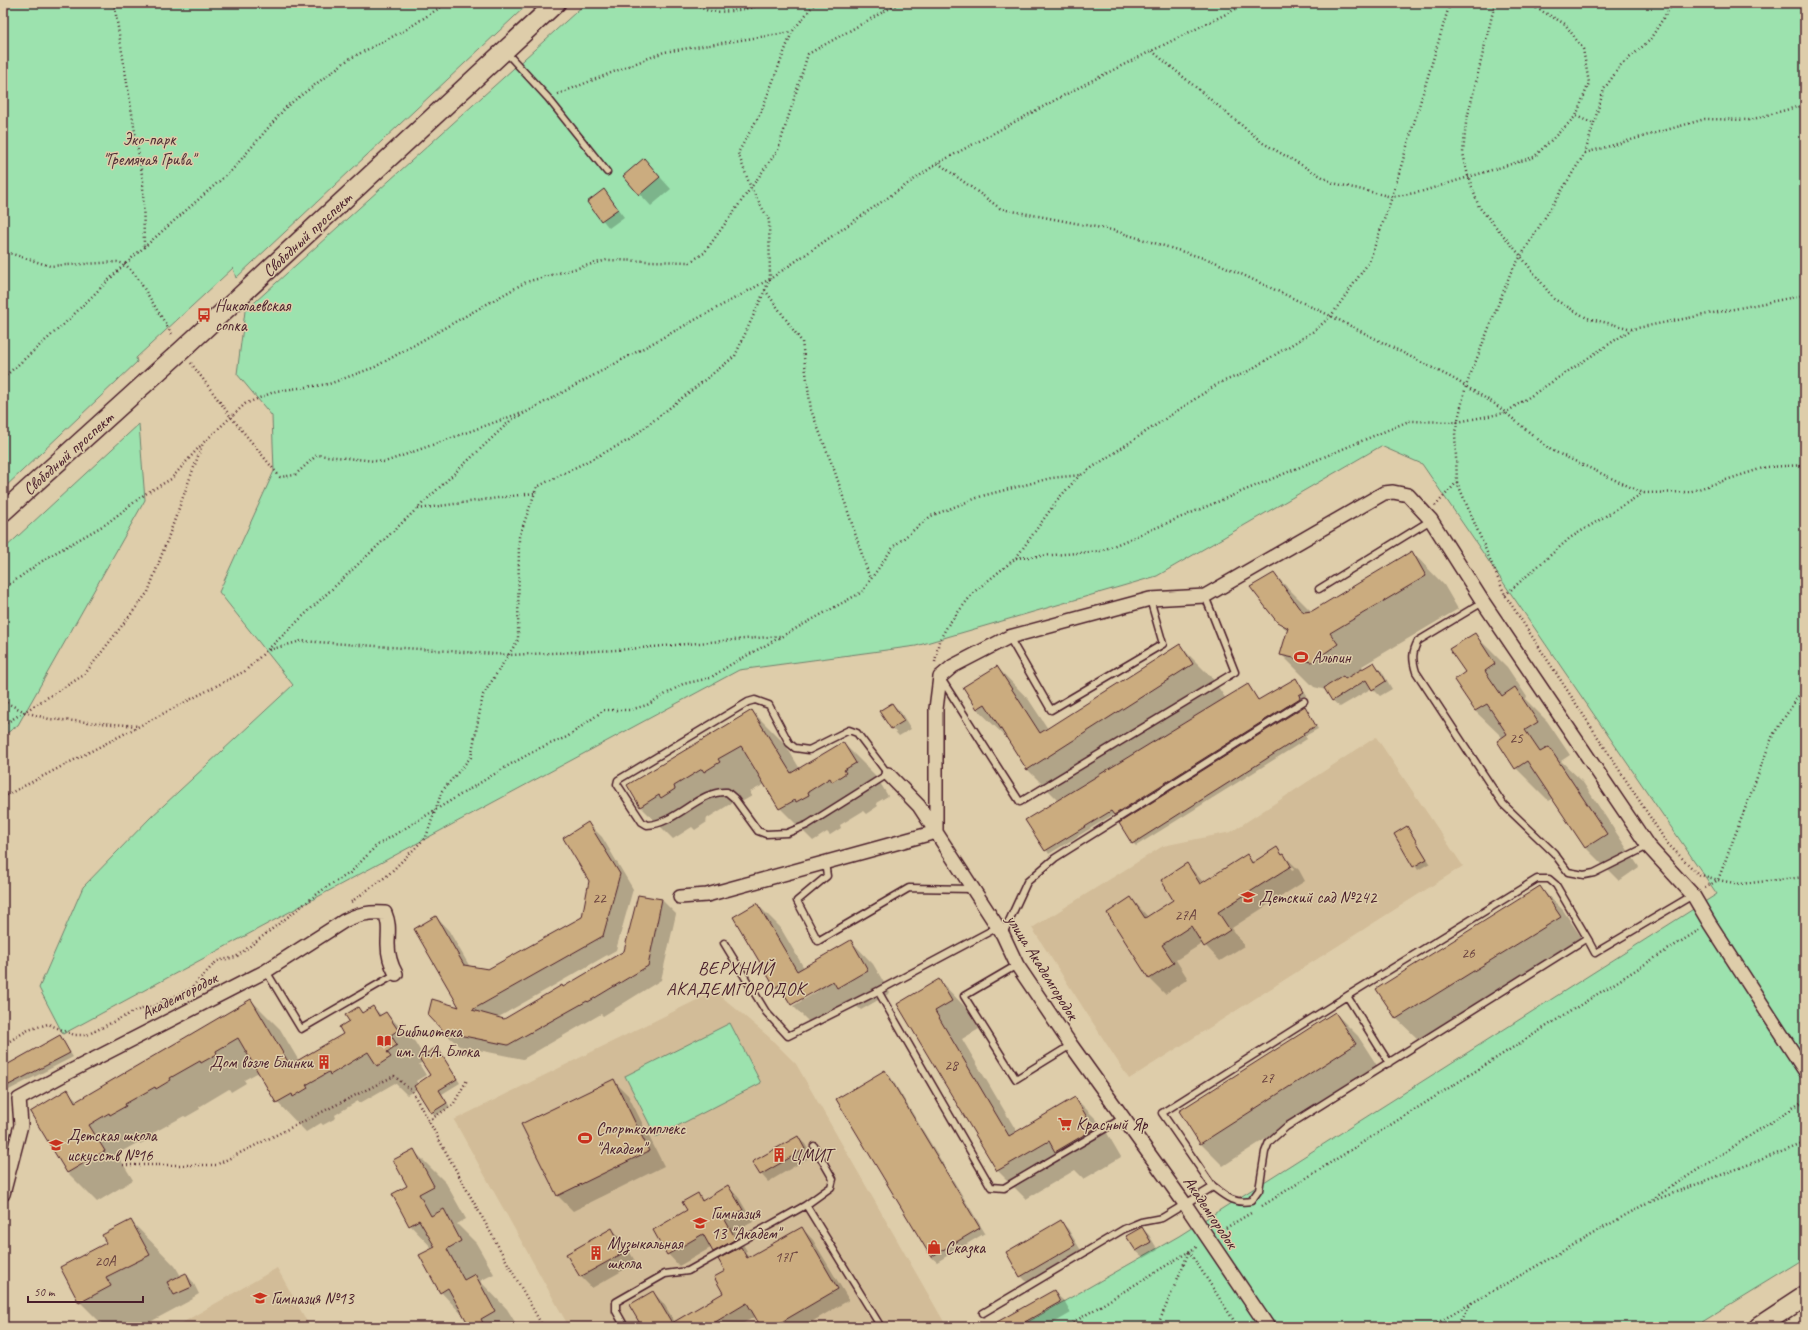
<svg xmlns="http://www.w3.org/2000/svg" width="1808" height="1330" viewBox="0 0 1808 1330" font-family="Caveat,sans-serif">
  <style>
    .built { fill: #d2bc98 }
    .green { fill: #9ce2ae; stroke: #73806c }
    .shadow { fill: #0003; fill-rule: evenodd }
    .building { fill: #cbac7f; stroke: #4a1f2b }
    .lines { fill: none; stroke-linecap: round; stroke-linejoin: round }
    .service-casing { stroke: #4a1f2b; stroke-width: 9 }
    .minor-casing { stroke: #4a1f2b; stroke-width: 16 }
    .secondary-casing { stroke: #4a1f2b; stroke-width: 21 }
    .path { stroke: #4a1f2b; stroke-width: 2.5; stroke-dasharray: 1 3; stroke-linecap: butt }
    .service { stroke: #decdaa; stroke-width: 6 }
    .minor { stroke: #decdaa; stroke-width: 13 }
    .secondary { stroke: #decdaa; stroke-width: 18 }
    .labels { text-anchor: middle; stroke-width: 3; stroke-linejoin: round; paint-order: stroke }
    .number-label { font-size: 15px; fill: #6a4240 }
    .park-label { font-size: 17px; fill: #523238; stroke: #decdaa }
    .street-label { font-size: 17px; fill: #4a1f2b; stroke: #decdaa }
    .poi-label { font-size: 17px; fill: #4a1f2b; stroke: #decdaa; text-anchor: start }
    .neighbourhood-label { font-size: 18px; letter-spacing: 1px; fill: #4a1f2b; stroke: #decdaa }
  </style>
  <rect width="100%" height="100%" fill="#decdaa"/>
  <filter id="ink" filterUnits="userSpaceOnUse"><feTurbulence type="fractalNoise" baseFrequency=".025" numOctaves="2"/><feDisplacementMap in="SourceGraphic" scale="8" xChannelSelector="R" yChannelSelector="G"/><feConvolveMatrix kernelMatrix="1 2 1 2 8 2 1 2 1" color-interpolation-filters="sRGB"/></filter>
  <g filter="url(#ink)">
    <!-- built -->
    <path class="built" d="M1376,737L1463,866L1129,1079L1032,928L1163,846L1231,832Z
      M715,991L769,1037L796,1064L947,1327H569L454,1120Z
      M277,1268L310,1327H175Z"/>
    <!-- green -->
    <path class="green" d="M3,3H529L236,278L233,268L136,358L137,362L3,489Z
      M586,3H1805V1258L1693,1327H1019L1179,1236L1717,894L1422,464L1381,446L1157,576L916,646L739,670L63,1034L39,988L83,887L150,818L293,685L219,592L274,471L272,416L237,374L245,311Z
      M139,424L145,500L18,725L3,736V550Z
      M730,1023L761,1083L656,1137L625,1076Z"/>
    <!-- shadow -->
    <path class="shadow" d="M644,159L671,189L651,206L640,194Z
      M604,191L624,217L609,228L588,202Z
      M1412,552L1444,585L1458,609L1362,666L1364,669L1373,663L1381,670L1392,689L1380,696L1372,688L1340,707L1332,700L1326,690L1314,687L1281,654L1288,631L1277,621L1274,574L1312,612Z
      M1474,634L1507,667L1527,697L1525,699L1547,721L1570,755L1561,761L1582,781L1639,867L1619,881L1586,848L1553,798L1549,801L1516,768L1503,738L1475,711L1455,680L1466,673Z
      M1179,645L1212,678L1226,699L1248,685L1259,701L1296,679L1307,695L1302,699L1303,702L1118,818L1114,814L1049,854L1027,820L1059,801L1027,769L1009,740L977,709L997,667L1029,700L1048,729Z
      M892,704L900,711L911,729L899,736L892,728Z
      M1305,707L1318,729L1305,736L1307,739L1136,846L1133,843Z
      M752,711L785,744L800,769L843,743L876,776L888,796L876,803L878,806L866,814L863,811L840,825L841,828L830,835L827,832L813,841L780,808L765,784L750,792L752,796L738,804L735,801L706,819L707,822L695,830L692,827L673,839L640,806Z
      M588,823L602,837L633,889L616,950L497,1018L504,1020L563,988L625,951L639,896L662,900L676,914L661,980L603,1016L601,1014L523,1059L459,1046L444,1032L461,1008L436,917L449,931L470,967L488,970L583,918L590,881Z
      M1407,827L1430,863L1418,870L1395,834Z
      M1277,849L1299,870L1305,881L1232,928L1244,946L1220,961L1203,943L1176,960L1188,979L1165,994L1150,979L1108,913L1131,898L1148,917L1175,900L1187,864L1204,883L1247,856L1254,863ZM1288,864H1291L1294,870L1292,871Z
      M1540,888L1563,910L1583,940L1420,1041L1397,1019L1378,989Z
      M757,904L780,927L804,968L851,941L873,964L890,993L861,1010L854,1004L814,1027L793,1006L818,991L817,989L792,1004V1005L776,987Z
      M939,980L966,1008L979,1029L962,1039L1017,1132L1075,1098L1103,1126L1121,1157L1084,1179L1075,1170L1026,1199L998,1171L898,1004Z
      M251,1000L280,1029L299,1061L345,1035L350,1021L358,1008L363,1013L373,1007L382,1016L386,1013L415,1042L424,1057L437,1049L440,1052L460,1083L442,1094L450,1107L435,1116L417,1089L407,1095L395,1083L360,1103L358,1101L335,1115L336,1118L323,1125L321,1123L306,1132L277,1102L259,1072L244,1080L246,1083L231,1092L229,1089L199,1107L200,1109L186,1117L184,1116L153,1133L155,1136L140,1144L139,1142L117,1154L133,1180L97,1202L68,1173L31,1112L67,1091L78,1101ZM423,1062L431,1076L418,1084L416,1081L426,1075L419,1064Z
      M1335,1013L1358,1036L1378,1067L1223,1166L1200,1143Z
      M60,1037L73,1057L3,1093V1068Z
      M885,1071L890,1076L985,1233L937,1262L931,1257L838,1099Z
      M613,1080L628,1095L664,1166L573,1211L558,1196Z
      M3,1118L12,1135L3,1140Z
      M797,1137L805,1144L812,1156L768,1182L761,1174Z
      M413,1150L446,1183L466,1219L457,1224L476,1243L494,1274L480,1281L507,1309L518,1327H458L457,1326L467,1320L441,1292L433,1249L410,1225L409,1186Z
      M728,1186L739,1198L753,1222L735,1231L747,1251L744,1252L750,1258L802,1228L813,1240L849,1300L803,1327H762L756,1316L737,1327H643L653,1292L664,1304L675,1322L725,1293L726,1271L722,1258L712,1247L679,1266L668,1254L654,1230L688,1210L697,1194L704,1201Z
      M131,1221L175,1266L181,1276L186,1274L193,1282L199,1294L192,1298L193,1299L150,1322L152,1327H105L80,1302L108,1243Z
      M1061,1222L1068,1229L1082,1252L1028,1283L1021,1276Z
      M1142,1228L1149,1235L1158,1250L1144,1258L1136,1251Z
      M612,1229L623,1240L636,1263L592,1288L580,1276Z
      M1053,1291L1065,1302L1071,1313L1047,1327H990Z"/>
    <!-- building -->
    <path class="building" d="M644,158L660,177L639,195L623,176Z
      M604,189L618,209L601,221L587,202Z
      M1412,551L1426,576L1330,633L1338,644L1312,662L1280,655L1288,628L1277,622L1250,587L1274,573L1299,608L1304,612L1312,611Z
      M1475,633L1495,664L1485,671L1502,696L1515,687L1538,722L1525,730L1540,752L1549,747L1607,834L1585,848L1527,761L1515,769L1497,741L1507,734L1487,704L1475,711L1454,680L1465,672L1449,649Z
      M1180,644L1193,664L1027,770L985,704L977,709L963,687L997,666L1040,733Z
      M1374,662L1386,681L1372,690L1366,680L1332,701L1324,688L1343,676L1345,679Z
      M1296,678L1304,692L1299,695L1300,698L1114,815L1111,811L1045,851L1025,820L1248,684L1258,700Z
      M892,703L904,721L891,729L879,711Z
      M1305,706L1316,726L1303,733L1304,735L1132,844L1119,823Z
      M752,710L791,773L843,742L856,763L844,770L846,773L832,782L830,778L808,792L809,795L796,802L795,800L779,809L741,746L718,759L720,762L704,772L702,769L674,786L675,789L661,798L659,795L640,807L627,785Z
      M588,822L620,874L603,936L472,1010L504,1019L562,985L563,987L624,951L638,895L662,899L648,966L588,1002L587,1001L508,1045L444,1032L428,1015L432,999L459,1007L414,929L436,916L464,965L488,969L582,917L589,881L563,838Z
      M1407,826L1427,859L1413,867L1394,834Z
      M1277,847L1282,855L1284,854L1291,866L1218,912L1230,930L1204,947L1191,926L1162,945L1174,963L1149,979L1107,913L1131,897L1145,918L1173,900L1161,880L1187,863L1200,884L1247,854L1252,863Z
      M1540,886L1561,917L1396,1019L1376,989Z
      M757,903L797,971L851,940L868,970L837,988L833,981L791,1005L779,985L775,988L733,917Z
      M939,979L952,1001L935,1011L1009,1136L1075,1097L1094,1129L1055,1152L1049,1141L997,1171L897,1004Z
      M251,999L290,1065L343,1034L339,1027L349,1021L345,1015L358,1007L362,1013L373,1006L379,1016L386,1012L398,1030L391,1035L397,1045L387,1052L391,1057L377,1066L368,1052L330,1075L329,1072L306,1085L308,1088L293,1097L292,1094L276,1103L238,1038L216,1051L217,1054L201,1063L200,1061L170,1078L171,1080L156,1089L155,1087L125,1104L126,1106L110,1115L109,1113L89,1125L105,1151L67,1173L30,1112L68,1089L75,1102Z
      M1335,1012L1356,1044L1200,1144L1179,1111Z
      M60,1035L70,1053L3,1088V1067Z
      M437,1047L457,1079L439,1090L447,1103L431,1113L414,1086L430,1075L419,1058Z
      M885,1070L980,1228L931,1257L836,1099Z
      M614,1079L649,1151L557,1196L521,1124Z
      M798,1136L805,1149L760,1175L752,1162Z
      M414,1149L434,1186L419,1194L431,1216L444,1209L461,1241L447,1249L464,1280L475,1274L495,1311L481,1319L485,1327H470L448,1288L440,1293L419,1255L435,1247L419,1220L409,1226L392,1194L407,1186L393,1160Z
      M728,1185L743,1210L725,1220L736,1239L713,1252L703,1234L667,1255L653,1230L687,1210L682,1202L698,1193L702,1201Z
      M131,1220L150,1255L106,1277L111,1286L79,1303L60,1267L106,1243L102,1235Z
      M1061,1220L1075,1245L1020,1277L1006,1252Z
      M802,1227L838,1289L773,1327H761L747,1303L707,1327H642L629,1305L653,1291L672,1323L723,1293L714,1277L725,1271L718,1259L741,1247L747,1258Z
      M1142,1227L1151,1242L1136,1251L1126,1236Z
      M612,1228L625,1252L580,1277L566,1254Z
      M186,1273L192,1287L174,1295L167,1282Z
      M1054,1290L1060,1302L1016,1327H988Z"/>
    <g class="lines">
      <defs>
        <path id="service" d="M505,51L548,98L607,172
          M1319,589L1431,520
          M1483,602L1418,641C1412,652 1412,659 1416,672L1503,804L1554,853L1568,872L1584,875L1594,873L1648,846
          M1009,637L1051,710L1163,644L1150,599
          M942,680L1020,802L1235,672L1205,596
          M755,700L769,705L789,743L795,748L809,750L849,730L857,733L888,774L807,825L787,833L766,834L758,831L734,798L727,792C699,790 676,824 647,825L642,822L617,784L618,780L748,702Z
          M825,863L827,876L797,901L818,941L909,888L973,889
          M998,927L878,991L991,1187L1004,1188L1123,1118
          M1003,934L1027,882L1055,858L1304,701
          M724,943L766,1012L788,1036L878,991
          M1017,965L964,996L1016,1079L1071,1045
          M266,971L301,1029L396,974
          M1347,996L1389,1063
          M1213,1187L1162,1113L1347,996L1537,879H1549L1556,885L1589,941
          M806,1205L831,1187L833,1179L814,1146
          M983,1313L1124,1229L1141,1222L1162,1218L1213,1187C1226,1197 1234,1204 1251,1201L1259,1190L1265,1152L1269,1142L1286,1127L1587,938L1595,953L1693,895
          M625,1327L616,1311V1302L665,1274L688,1271L806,1205L881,1327"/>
        <path id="minor" d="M888,774L919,806L1003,935L1017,965L1071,1045L1185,1204L1268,1327
          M936,832V709L940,677L953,666L1009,637L1150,599L1205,596L1384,493L1393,492L1408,495L1431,520L1483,602L1648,846L1693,895L1710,924L1805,1071
          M680,897L707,895L936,832
          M3,1194L21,1125L19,1099L63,1075L266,971L344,921C358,914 369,912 385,913C390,925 388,932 388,944C388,955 391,965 396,974"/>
        <path id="secondary" d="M3,512L182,350L556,3
          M1758,1327L1805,1296"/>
      </defs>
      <!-- service casing -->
      <use href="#service" class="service-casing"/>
      <!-- minor casing -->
      <use href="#minor" class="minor-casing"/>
      <!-- secondary casing -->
      <use href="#secondary" class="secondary-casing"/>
      <!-- path -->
      <path class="path" d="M114,3L143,181L144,247
        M697,3C707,21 755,6 771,3
        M1495,3L1466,123L1463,153L1468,176L1479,207L1520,255L1554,299L1587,318L1632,329L1805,295
        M1521,3L1529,4L1565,24L1583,49L1589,83L1576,116
        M1152,51L1263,143L1333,183L1392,197L1420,192L1534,157L1576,116L1594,124
        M558,94L664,52L792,32
        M1585,153L1705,119L1750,120L1800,106H1805
        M938,163L1001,209L1112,230L1213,261L1331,316L1454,379L1495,404L1551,450L1643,493L1689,492L1766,467L1805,465
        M3,251L50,266L117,262L125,264L137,277L173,336
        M765,290L802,342L811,410L835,472L870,579
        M191,363L231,417L280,477L295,475L317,455L385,462L526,411
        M3,378L64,324L125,264L232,170L287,106L349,59L407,29L447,3
        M1457,482L1505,595L1667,843L1698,874L1718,880L1740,884L1805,877
        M1435,506L1457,482L1455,432L1466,386L1511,272L1585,153L1604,89L1621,65L1649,41L1673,3
        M418,509L534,493
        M1016,558L1101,551L1409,421L1457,422L1505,413L1632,329
        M3,589L48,557L106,524L145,494L171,479L201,445
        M1505,595L1570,538L1643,493
        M269,650L301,641L509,655L617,650L780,636
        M935,662L939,641L948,625L974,592L1016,558L1058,499L1080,475
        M3,701L25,712L49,719L139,726
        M3,725L84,675L148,592L203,443L245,404L276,391L329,384L375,367L526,282L607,260L690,262L704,253L778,150L808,54L899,3
        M3,797L245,671L510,421L770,279L938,163L1089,82L1248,3
        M1705,888L1718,880L1773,735L1805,686
        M351,902L388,875L426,837L442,791L471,757L483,695L518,640L519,537L537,487L629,440L735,356L770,279L769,220L751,188L738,153L761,112L792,32L815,3
        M3,1045L28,1030L48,1024L74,1035H87L135,1011L156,1005L190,989L217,961L236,957L325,888L350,873L376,846L511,764L540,748L567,737L604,710H630L647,705L683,684L710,678L730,665L862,592L894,546L931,516L982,496L1051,478L1081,475L1219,383L1245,373L1314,331L1331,316L1369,262L1390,203L1450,3
        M428,1121L453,1105L467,1080
        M123,1165H216L394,1076L412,1091L543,1327
        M1650,1202L1805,1143
        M1262,1206L1699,930
        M1219,1232L1251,1213
        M1189,1251L1238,1327
        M1066,1327L1198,1246
        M1157,1327L1189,1252
        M1430,1327L1645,1204L1805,1100
        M1456,1327L1472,1302"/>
      <!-- service -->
      <use href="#service" class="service"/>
      <!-- minor -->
      <use href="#minor" class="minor"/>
      <!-- secondary -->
      <use href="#secondary" class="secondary"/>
    </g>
  </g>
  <!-- icons -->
  <defs>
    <symbol id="bus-bare" viewBox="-9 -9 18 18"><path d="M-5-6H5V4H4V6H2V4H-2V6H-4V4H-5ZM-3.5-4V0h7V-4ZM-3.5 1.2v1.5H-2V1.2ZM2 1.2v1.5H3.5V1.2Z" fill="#c8321e" stroke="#decdaa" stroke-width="2.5" paint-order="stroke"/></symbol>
    <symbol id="stadium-bare" viewBox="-9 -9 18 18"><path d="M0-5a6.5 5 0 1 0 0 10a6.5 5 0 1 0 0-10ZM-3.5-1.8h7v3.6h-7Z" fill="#c8321e" stroke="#decdaa" stroke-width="2.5" paint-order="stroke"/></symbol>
    <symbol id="school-bare" viewBox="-9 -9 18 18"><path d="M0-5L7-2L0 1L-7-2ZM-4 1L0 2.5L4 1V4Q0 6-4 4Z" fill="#c8321e" stroke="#decdaa" stroke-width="2.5" paint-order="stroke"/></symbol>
    <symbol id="library-bare" viewBox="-9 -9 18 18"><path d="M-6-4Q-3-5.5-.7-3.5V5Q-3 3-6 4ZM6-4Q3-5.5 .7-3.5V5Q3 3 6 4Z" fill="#c8321e" stroke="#decdaa" stroke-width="2.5" paint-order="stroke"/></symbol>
    <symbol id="building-bare" viewBox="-9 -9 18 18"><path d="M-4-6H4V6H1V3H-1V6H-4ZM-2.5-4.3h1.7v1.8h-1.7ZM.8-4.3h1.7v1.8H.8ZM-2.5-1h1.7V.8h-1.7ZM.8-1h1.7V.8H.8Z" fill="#c8321e" stroke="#decdaa" stroke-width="2.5" paint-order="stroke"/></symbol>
    <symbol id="supermarket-bare" viewBox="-9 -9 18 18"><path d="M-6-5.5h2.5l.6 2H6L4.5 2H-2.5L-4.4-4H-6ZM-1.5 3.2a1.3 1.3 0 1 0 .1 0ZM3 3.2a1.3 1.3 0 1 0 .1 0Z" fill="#c8321e" stroke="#decdaa" stroke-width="2.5" paint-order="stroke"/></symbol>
    <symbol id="shop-bare" viewBox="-9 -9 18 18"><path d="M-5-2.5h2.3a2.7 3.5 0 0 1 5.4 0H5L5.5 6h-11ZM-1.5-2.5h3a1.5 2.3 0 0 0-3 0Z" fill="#c8321e" stroke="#decdaa" stroke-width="2.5" paint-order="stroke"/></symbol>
  </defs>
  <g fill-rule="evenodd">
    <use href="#bus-bare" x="194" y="305" width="20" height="20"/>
    <use href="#stadium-bare" x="1291" y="647" width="20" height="20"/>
    <use href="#school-bare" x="1238" y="887" width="20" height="20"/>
    <use href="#library-bare" x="374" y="1031" width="20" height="20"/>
    <use href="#building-bare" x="314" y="1052" width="20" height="20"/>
    <use href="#supermarket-bare" x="1055" y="1114" width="20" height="20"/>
    <use href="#stadium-bare" x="575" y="1128" width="20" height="20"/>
    <use href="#school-bare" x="46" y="1135" width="20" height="20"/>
    <use href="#building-bare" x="769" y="1145" width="20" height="20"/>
    <use href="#school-bare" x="690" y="1213" width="20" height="20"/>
    <use href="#shop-bare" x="924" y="1237" width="20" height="20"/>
    <use href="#building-bare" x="586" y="1243" width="20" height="20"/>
    <use href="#school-bare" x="250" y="1288" width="20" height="20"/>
  </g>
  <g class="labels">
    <!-- number labels -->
    <g class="number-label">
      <text x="1516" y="743">25</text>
      <text x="599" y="903">22</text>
      <text x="1185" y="920">27А</text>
      <text x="1468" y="958">26</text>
      <text x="951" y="1070">28</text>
      <text x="1267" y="1083">27</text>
      <text x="785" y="1262">17Г</text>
      <text x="105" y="1266">20А</text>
    </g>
    <!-- park labels -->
    <g class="park-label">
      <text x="149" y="145">Эко-парк<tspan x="149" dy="20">"Гремячая Грива"</tspan></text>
    </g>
    <!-- street labels -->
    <g class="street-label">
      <text transform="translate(307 234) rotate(-43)" y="6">Свободный проспект</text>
      <text transform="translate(68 453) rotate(-42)" y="6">Свободный проспект</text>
      <text transform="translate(1043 967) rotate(58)" y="6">улица Академгородок</text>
      <text transform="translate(179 995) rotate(-27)" y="6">Академгородок</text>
      <text transform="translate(1211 1212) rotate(56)" y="6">Академгородок</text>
    </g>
    <!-- poi labels -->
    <g class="poi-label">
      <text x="215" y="311">Николаевская<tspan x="215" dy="20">сопка</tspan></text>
      <text x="1312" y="663">Альпин</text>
      <text x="1259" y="903">Детский сад №242</text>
      <text x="395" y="1037">Библиотека<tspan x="395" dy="20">им. А.А. Блока</tspan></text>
      <text x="313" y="1068" text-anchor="end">Дом возле Блинки</text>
      <text x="1076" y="1130">Красный Яр</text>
      <text x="596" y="1134">Спорткомплекс<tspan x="596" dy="20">"Академ"</tspan></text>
      <text x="67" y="1141">Детская школа<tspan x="67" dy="20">искусств №16</tspan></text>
      <text x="790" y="1161">ЦМИТ</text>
      <text x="711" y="1219">Гимназия<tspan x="711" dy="20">13 "Академ"</tspan></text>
      <text x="607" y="1249">Музыкальная<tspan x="607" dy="20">школа</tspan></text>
      <text x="945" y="1253">Сказка</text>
      <text x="271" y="1304">Гимназия №13</text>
    </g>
    <!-- neighbourhood labels -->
    <g class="neighbourhood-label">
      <text x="736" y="974">ВЕРХНИЙ<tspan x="736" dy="21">АКАДЕМГОРОДОК</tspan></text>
    </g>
  </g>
  <!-- margin -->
  <rect width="1808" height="1330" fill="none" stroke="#decdaa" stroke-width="16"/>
  <rect x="8" y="8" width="1792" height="1314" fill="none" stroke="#4a1f2b" stroke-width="1.5" filter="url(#ink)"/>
  <!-- scale -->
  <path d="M28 1296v6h115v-6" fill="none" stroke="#4a1f2b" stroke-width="2"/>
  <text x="34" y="1296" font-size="12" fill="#4a1f2b" stroke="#decdaa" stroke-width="3" paint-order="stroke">50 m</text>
</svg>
